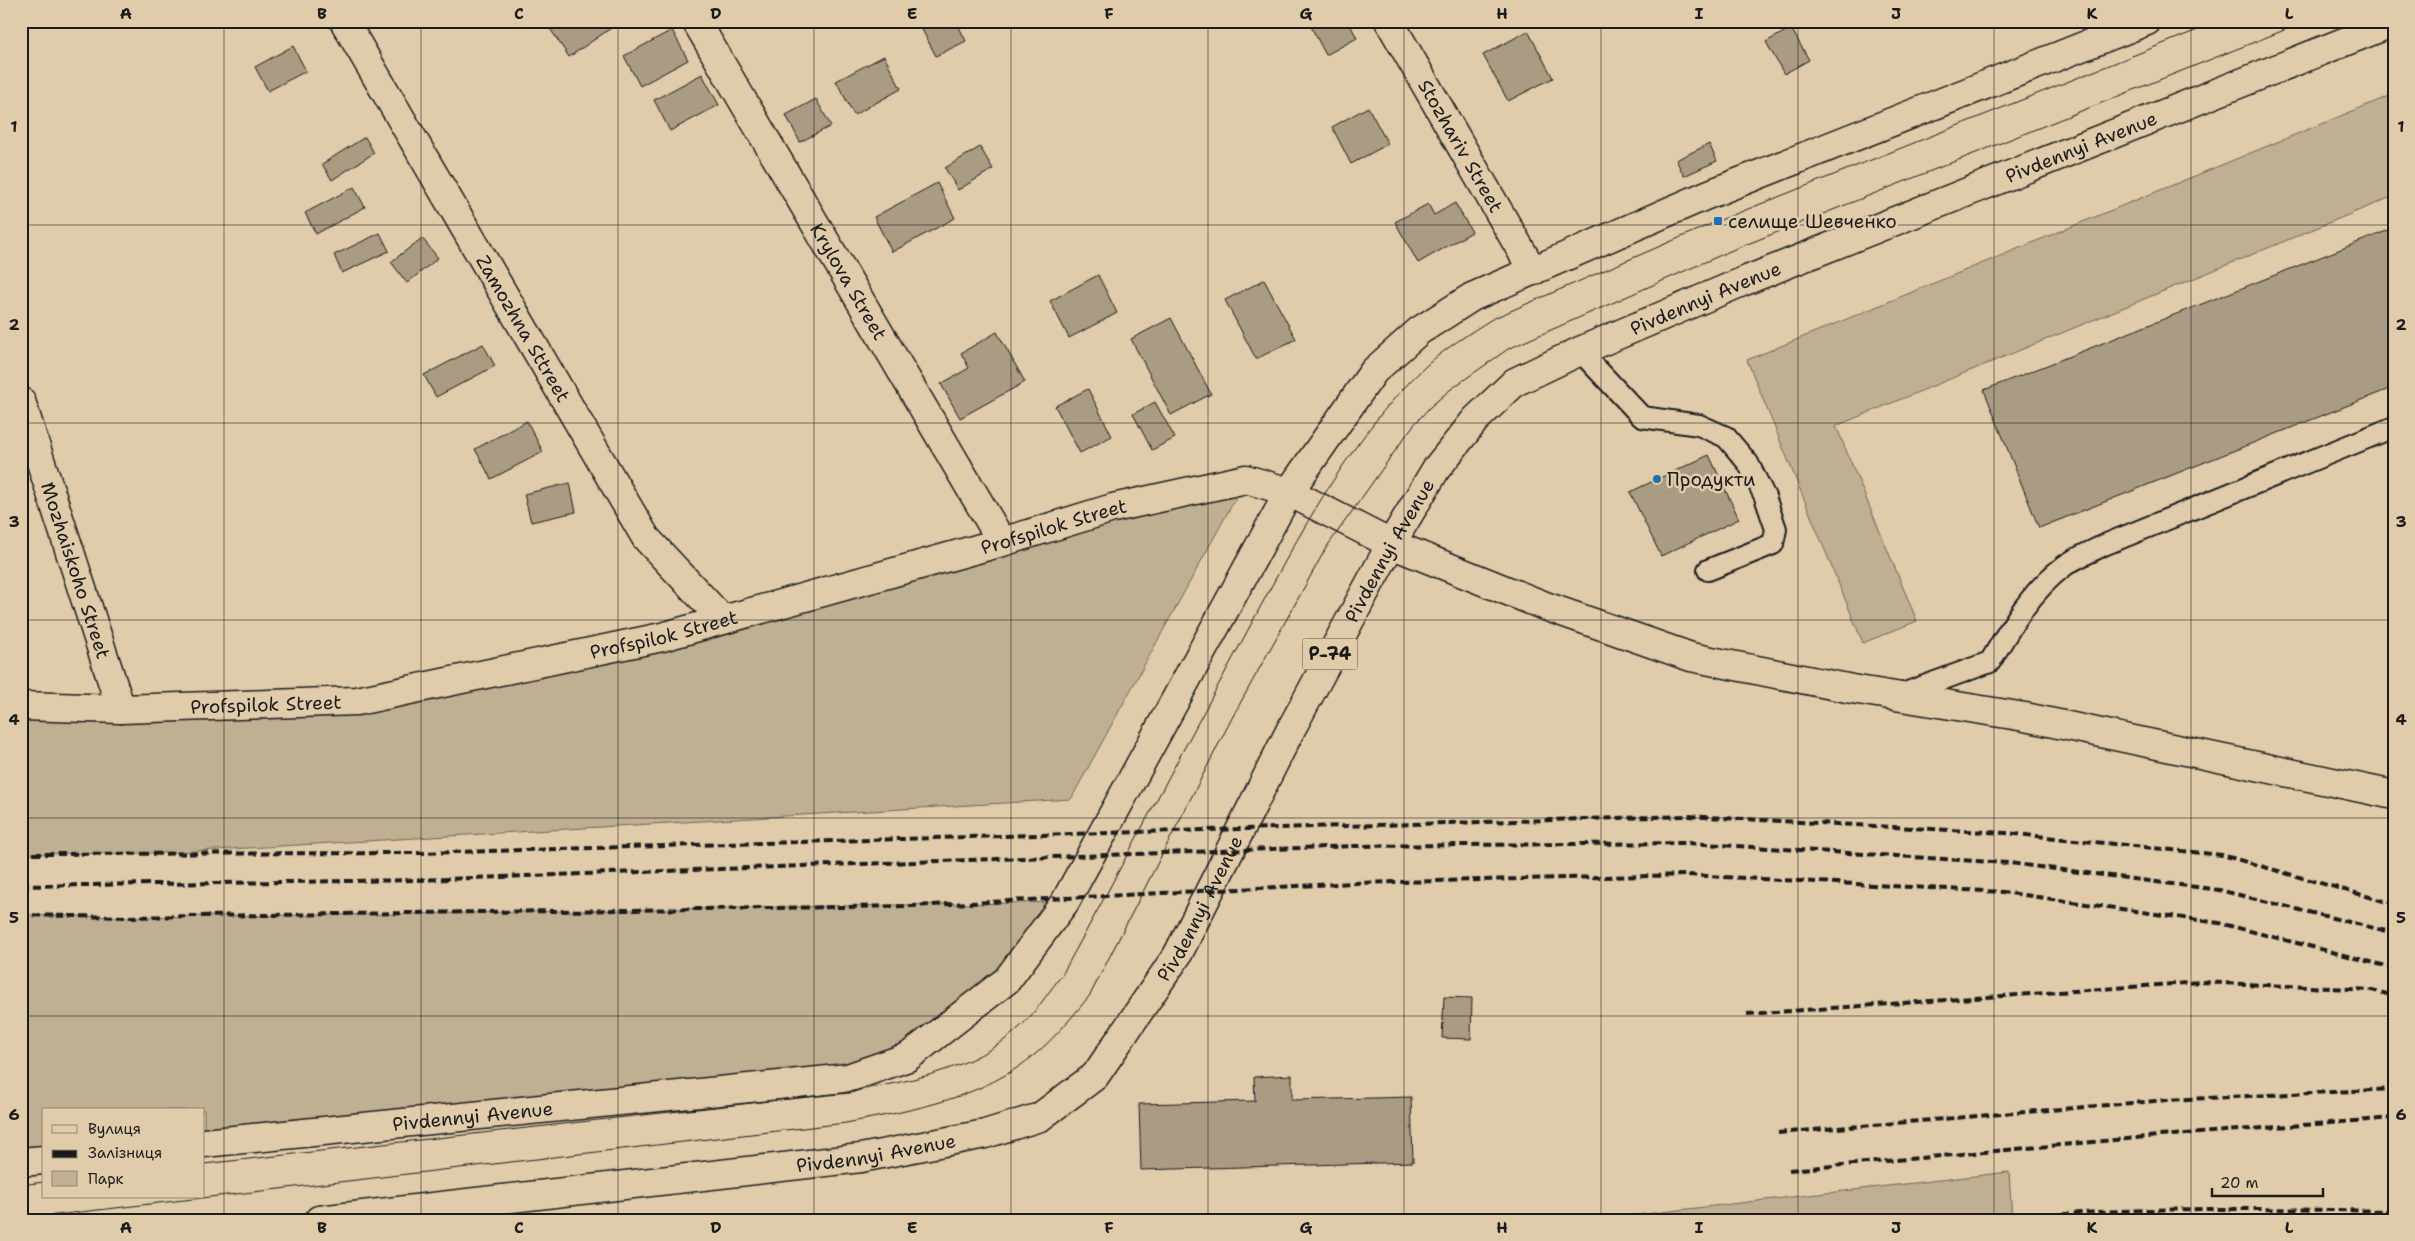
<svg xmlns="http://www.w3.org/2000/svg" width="2415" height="1241" viewBox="0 0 2415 1241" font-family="'Shantell Sans',sans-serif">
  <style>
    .green { fill: #c0b093; stroke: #6e6658 }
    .building { fill: #aa9b83; stroke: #1c1c1c }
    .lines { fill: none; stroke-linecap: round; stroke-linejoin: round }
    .lane-casing { stroke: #1c1c1c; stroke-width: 24 }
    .street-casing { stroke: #1c1c1c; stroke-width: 31 }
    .primary-casing { stroke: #1c1c1c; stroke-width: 31 }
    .lane { stroke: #e0ccab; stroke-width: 20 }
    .street { stroke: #e0ccab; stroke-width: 28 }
    .primary { stroke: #e0ccab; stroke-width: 28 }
    .tram { stroke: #1c1c1c; stroke-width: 1 }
    .rail { stroke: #1c1c1c; stroke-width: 4; stroke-dasharray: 8 4; stroke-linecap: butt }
    .grid { fill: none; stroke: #1c1c1c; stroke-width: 1; stroke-opacity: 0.55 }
    .poi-dot { fill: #1f6fb2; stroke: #e0ccab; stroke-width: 2 }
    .labels { text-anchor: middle; stroke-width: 5; stroke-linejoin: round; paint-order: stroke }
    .shield { fill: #e0ccab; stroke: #575147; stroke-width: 1 }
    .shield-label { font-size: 18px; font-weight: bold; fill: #1c1c1c }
    .street-label { font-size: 19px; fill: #1c1c1c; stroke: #e0ccab }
    .poi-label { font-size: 19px; fill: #1c1c1c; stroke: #e0ccab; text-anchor: start }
    .neatline { fill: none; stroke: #1c1c1c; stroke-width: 2 }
    .grid-label { font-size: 16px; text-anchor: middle; font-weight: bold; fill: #1c1c1c }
  </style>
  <rect width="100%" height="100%" fill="#e0ccab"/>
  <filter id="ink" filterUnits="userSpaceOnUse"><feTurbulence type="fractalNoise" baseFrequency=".02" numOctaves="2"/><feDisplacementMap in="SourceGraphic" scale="10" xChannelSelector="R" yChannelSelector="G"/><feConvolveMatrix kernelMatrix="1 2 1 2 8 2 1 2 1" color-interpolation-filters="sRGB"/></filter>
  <g filter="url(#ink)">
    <!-- green -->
    <path class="green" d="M2394,94V196L1836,426L1917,621L1863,643L1747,360Z
      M1246,479L1071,799L164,853L21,854V706L357,701Z
      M1065,902L1007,980L908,1057L204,1143V1110H44V1160L21,1162V915L125,917L405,914Z
      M2009,1172L2012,1220H1592Z"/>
    <!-- building -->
    <path class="building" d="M545,21H611L614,26L569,57Z
      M956,21L966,41L936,56L918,22Z
      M1308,21H1348L1357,38L1326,55Z
      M1791,28L1809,60L1784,74L1766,42Z
      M672,30L688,60L640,86L624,56Z
      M1528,31L1553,78L1508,101L1483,55Z
      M293,46L306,71L268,91L255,67Z
      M884,56L901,89L854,115L836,81Z
      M702,74L719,105L670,131L654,100Z
      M816,99L831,126L800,142L786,115Z
      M1368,107L1388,144L1351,164L1332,127Z
      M365,137L374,153L332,180L322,164Z
      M1709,144L1717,161L1684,176L1676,160Z
      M980,147L993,169L958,190L945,168Z
      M937,183L955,218L892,252L874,217Z
      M354,187L365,207L316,234L305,213Z
      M1455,203L1472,232L1418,263L1395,222L1428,204L1434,215Z
      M2394,228V387L2039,528L1984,390Z
      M380,233L389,251L342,273L334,255Z
      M422,238L438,258L407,283L391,262Z
      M1098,275L1117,313L1069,338L1050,301Z
      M1264,280L1296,339L1256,359L1225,300Z
      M1171,318L1211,394L1171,415L1131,339Z
      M997,332L1025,382L960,418L941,384L969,368L961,353Z
      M483,344L495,366L436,397L424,375Z
      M1088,389L1112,436L1080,453L1055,406Z
      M1155,402L1175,438L1152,450L1133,414Z
      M527,421L543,452L491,479L475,449Z
      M1709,455L1739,519L1661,556L1630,492Z
      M570,483L576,512L531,522L524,494Z
      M1444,997L1472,998L1471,1039L1442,1038Z
      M1292,1075V1100L1411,1097L1413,1162L1141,1170L1139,1104L1255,1101L1254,1077Z"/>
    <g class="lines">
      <defs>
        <path id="lane" d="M1580,351L1642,417L1699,425L1726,437L1748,463L1765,497L1776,529L1773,544L1708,570
          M1897,696L1990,662C2010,628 2031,591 2063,567C2074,558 2091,552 2104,545L2394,427"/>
        <g id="street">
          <path id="s1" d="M344,21L646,538L723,620"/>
          <path id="s2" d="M696,21L1002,542"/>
          <path id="s3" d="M1389,21L1533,271"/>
          <path id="s4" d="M21,401L121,709"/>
          <path id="s5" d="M21,706L121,709L357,701L662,637L1002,542L1113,508L1246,479L1289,492L1391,544L1545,606L1691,657L1852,689L2025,717L2394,795"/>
        </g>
        <g id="primary">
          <path id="s6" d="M204,1143L848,1078L908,1057L1007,980L1065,902L1289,492L1374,371L1419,331L1472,297L1707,195L2147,21"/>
          <path d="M21,1162L44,1160"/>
          <path id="s7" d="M319,1220L861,1158L985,1134L1040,1117L1095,1076L1178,954L1290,731L1391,544L1436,469L1476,419L1515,382L1580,351L1742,282L2394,22"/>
        </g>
      </defs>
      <!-- lane casing -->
      <use href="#lane" class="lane-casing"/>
      <!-- street casing -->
      <use href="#street" class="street-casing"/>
      <!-- primary casing -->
      <use href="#primary" class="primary-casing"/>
      <!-- lane -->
      <use href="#lane" class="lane"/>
      <!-- street -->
      <use href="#street" class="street"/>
      <!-- primary -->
      <use href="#primary" class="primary"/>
      <!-- tram -->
      <path class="tram" d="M204,1164L841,1093C904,1082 973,1072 1021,1026C1037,1011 1049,991 1062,975C1121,869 1176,762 1234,656C1287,558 1345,440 1427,365C1447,347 1470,333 1492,319L1718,221L2220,21
        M21,1185L44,1182
        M21,1219L846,1123C913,1110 986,1098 1039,1051C1058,1034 1074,1015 1090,995L1232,718L1326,548L1412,427L1430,407L1451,389L1508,349L1730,251L2307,21"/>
      <!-- rail -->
      <path class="rail" d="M21,854L422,853L1687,816L2006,833L2222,855L2394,904
        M21,886L418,880L1355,846L1687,843L2009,863L2219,890L2394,933
        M21,915L125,917L912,906L1355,883L1688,875L2003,892L2219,923L2394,968
        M1747,1014L2201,982L2372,990L2394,996
        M1778,1133L2167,1100L2394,1089
        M1789,1170L2147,1137L2394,1118
        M2002,1220C2132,1205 2263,1209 2394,1211"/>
    </g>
  </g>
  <!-- grid -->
  <path class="grid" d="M224,21V1220M421,21V1220M618,21V1220M814,21V1220M1011,21V1220M1208,21V1220M1404,21V1220M1601,21V1220M1798,21V1220M1994,21V1220M2191,21V1220M21,225H2394M21,423H2394M21,620H2394M21,818H2394M21,1016H2394"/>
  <!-- markers -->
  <g class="poi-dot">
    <rect x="1713" y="216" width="10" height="10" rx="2.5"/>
    <circle cx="1657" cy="479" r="5"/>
  </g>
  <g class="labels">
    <!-- shield labels -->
    <rect class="shield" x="1302.5" y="638.5" width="55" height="31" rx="4"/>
    <g class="shield-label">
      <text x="1330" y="660">Р-74</text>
    </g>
    <!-- street labels -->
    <g class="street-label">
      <text dy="7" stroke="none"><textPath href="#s3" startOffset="144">Stozhariv Street</textPath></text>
      <text dy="7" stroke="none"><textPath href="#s7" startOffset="2226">Pivdennyi Avenue</textPath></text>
      <text dy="7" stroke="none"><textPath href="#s2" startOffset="302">Krylova Street</textPath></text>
      <text dy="7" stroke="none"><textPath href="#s7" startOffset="1821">Pivdennyi Avenue</textPath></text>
      <text dy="7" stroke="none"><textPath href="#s1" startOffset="356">Zamozhna Sttreet</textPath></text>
      <text dy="7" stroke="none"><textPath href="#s5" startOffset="1055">Profspilok Street</textPath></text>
      <text dy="7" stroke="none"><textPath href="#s7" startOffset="1401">Pivdennyi Avenue</textPath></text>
      <text dy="7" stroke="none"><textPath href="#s4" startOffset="178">Mozhaiskoho Street</textPath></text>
      <text dy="7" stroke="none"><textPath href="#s5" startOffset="650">Profspilok Street</textPath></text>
      <text dy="7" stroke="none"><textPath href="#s5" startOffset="245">Profspilok Street</textPath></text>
      <text dy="7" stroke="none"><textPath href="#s7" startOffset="996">Pivdennyi Avenue</textPath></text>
      <text dy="7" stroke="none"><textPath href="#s6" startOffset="270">Pivdennyi Avenue</textPath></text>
      <text dy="7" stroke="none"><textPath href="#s7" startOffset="561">Pivdennyi Avenue</textPath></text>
    </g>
    <!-- poi labels -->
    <g class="poi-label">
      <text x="1728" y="228">селище Шевченко</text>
      <text x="1667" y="486">Продукти</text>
    </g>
  </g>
  <!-- margin -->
  <rect width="2415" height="1241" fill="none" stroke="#e0ccab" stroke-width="55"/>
  <!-- legend -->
  <rect x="42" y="1108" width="162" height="90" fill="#e0ccab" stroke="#928672"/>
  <rect x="52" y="1125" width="25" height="8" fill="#e0ccab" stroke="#928672"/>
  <text x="88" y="1134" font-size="15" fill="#1c1c1c">Вулиця</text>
  <rect x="52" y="1150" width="25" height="8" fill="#1c1c1c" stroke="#928672"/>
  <text x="88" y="1158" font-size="15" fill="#1c1c1c">Залізниця</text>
  <rect x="52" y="1171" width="25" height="15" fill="#c0b093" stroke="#928672"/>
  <text x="88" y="1184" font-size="15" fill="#1c1c1c">Парк</text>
  <!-- scale -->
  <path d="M2212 1188v8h111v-8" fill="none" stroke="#1c1c1c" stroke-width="2.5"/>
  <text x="2220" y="1188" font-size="15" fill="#1c1c1c" stroke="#e0ccab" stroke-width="4" paint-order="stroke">20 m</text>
  <rect x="28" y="28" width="2360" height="1186" class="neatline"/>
  <g class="grid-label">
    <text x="126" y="19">A</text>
    <text x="322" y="19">B</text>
    <text x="519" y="19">C</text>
    <text x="716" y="19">D</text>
    <text x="912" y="19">E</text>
    <text x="1109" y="19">F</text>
    <text x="1306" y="19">G</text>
    <text x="1502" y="19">H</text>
    <text x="1699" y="19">I</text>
    <text x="1896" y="19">J</text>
    <text x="2092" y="19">K</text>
    <text x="2289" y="19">L</text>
    <text x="14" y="132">1</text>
    <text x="2401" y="132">1</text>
    <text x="14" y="330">2</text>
    <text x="2401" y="330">2</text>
    <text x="14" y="527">3</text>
    <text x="2401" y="527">3</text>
    <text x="14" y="725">4</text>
    <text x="2401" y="725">4</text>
    <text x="14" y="923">5</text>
    <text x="2401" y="923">5</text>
    <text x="14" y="1120">6</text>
    <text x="2401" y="1120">6</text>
    <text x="126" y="1233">A</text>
    <text x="322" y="1233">B</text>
    <text x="519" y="1233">C</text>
    <text x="716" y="1233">D</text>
    <text x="912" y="1233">E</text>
    <text x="1109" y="1233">F</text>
    <text x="1306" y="1233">G</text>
    <text x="1502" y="1233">H</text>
    <text x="1699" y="1233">I</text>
    <text x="1896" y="1233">J</text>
    <text x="2092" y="1233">K</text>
    <text x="2289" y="1233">L</text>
  </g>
</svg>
